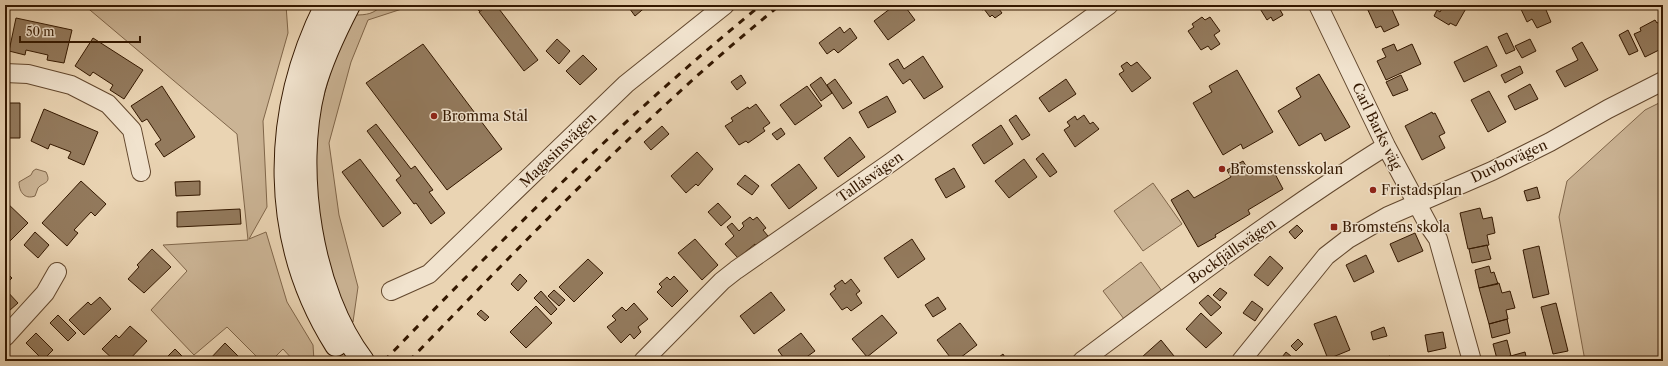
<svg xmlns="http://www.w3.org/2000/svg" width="1668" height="366" viewBox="0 0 1668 366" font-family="'Libre Caslon Text',serif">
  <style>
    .green { fill: #cbb495; stroke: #80664a }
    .building { fill: #937a5d; stroke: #341800 }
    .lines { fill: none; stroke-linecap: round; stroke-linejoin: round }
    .street-casing { stroke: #62472d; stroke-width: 20 }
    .secondary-casing { stroke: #341800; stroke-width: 24 }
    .street { stroke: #f1e3ce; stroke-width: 18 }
    .secondary { stroke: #f1e3ce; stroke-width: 22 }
    .rail { stroke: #341800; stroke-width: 3; stroke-dasharray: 7 7; stroke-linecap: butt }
    .poi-dot { fill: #8f2418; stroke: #f1e3ce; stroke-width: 1.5 }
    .labels { text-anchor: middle; stroke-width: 3; stroke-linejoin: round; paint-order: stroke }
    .poi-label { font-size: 14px; fill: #341800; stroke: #f1e3ce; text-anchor: start }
    .street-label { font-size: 14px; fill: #341800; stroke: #f1e3ce }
  </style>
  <rect width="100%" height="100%" fill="#ead4b3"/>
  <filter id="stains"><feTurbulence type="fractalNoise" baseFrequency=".005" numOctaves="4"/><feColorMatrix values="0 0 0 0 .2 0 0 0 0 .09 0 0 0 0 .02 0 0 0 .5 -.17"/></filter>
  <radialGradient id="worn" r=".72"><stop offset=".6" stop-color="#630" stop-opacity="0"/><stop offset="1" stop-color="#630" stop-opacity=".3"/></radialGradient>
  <!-- green -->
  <path class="green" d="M84,5H286L288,33L263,121L267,207L249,239L266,232L287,302L313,345L314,361H294L283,349L271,361H261L227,327L194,355L151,310L187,271L163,245L248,240L237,134Z
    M381,5H414L368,20L351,62L329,143L339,215L358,287L353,322L341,308L321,245L314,150L320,109L335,57L355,15C366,15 375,14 381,5Z
    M1663,101V361H1585L1559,217L1567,181L1645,110Z
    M36,169L46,172C52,184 43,182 38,188L35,196C24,200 19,191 19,182L31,175L33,171Z
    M1153,183L1182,224L1143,251L1114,211Z
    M1141,262L1162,291L1124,319L1103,291Z"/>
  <!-- building -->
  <path class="building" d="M474,5H486L479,11Z
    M489,5H496L538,60L524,71L479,12Z
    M627,5H648L635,16Z
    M895,5H904L915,20L888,40L874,21Z
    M978,5H1005L999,9L1002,13L995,18L992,15L990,17L984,9L982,10Z
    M1263,5H1284L1279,8L1283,15L1273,21L1271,17L1267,20L1259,7Z
    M1373,5H1390L1399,25L1384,32L1381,26L1376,28L1367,8Z
    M1444,5H1468L1456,26L1450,23L1449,25L1434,16L1437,10L1440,12Z
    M1519,5H1544L1551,22L1537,28L1532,19L1527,22Z
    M1202,17L1205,20L1210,17L1220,31L1214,35L1220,44L1211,50L1208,46L1201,50L1188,31L1194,27L1192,24Z
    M16,18L72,30L64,63L47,60L48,55L26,50L25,55L9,51Z
    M1655,20L1657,23L1663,20V48L1645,57L1634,34L1641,31L1640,28Z
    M840,27L844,33L850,28L857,38L838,53L834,49L827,54L819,43Z
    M1628,30L1638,51L1629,55L1619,35Z
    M1507,33L1515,50L1506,54L1498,37Z
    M93,38L143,70L124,99L110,90L113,85L93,72L90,76L75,66Z
    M557,39L570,51L559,64L546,51Z
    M1530,39L1536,51L1522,58L1515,46Z
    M1582,42L1598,70L1565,87L1556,71L1578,60L1572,48Z
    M423,44L502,149L447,190L366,83Z
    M1394,44L1397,51L1412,44L1421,64L1386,80L1377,61L1386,57L1382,49Z
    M1487,46L1497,66L1464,82L1454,62Z
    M583,55L597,69L580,85L566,71Z
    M923,56L943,87L924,99L910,79L903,84L889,64L898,59L904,69Z
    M1127,62L1131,66L1137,62L1151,78L1132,92L1119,74L1124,71L1121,66Z
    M1520,66L1523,73L1505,83L1501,75Z
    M1237,70L1273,132L1243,149L1241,144L1223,155L1193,103L1212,92L1209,86Z
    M1319,74L1350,127L1325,141L1321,133L1299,146L1278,111L1301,97L1296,88Z
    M741,75L746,83L737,90L731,82Z
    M1401,75L1408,90L1393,96L1386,82Z
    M821,77L832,93L821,101L810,85Z
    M835,79L852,103L843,109L827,85Z
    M1066,79L1076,94L1049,112L1039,98Z
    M1530,84L1538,99L1515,110L1508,96Z
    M162,86L195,137L164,157L155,144L161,140L147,119L142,122L131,106Z
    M807,86L822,106L795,125L780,105Z
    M1489,91L1506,122L1488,132L1471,100Z
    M887,96L896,112L868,128L859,112Z
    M5,103H20V138H5Z
    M756,104L770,123L763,128L765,131L748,143L746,141L739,145L725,126L733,121L731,118L748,107L749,109Z
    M44,109L98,132L84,165L68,158L71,152L50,144L48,149L31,141Z
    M1432,112L1433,114L1435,113L1445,133L1439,136L1445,148L1422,160L1405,126Z
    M1016,115L1030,135L1022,140L1009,120Z
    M1084,115L1090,124L1093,122L1099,129L1075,147L1064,130L1070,126L1067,122L1075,116L1077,120Z
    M376,124L411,169L415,166L433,190L429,192L445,213L431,224L416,203L414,204L396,180L401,176L367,131Z
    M1001,125L1013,144L984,164L972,145Z
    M662,126L669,134L651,150L644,142Z
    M781,128L785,134L777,140L772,134Z
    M850,137L865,157L838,177L824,158Z
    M697,152L713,169L698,186L696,184L686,193L671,176Z
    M1043,153L1057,172L1050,177L1036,159Z
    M360,159L401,213L383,227L342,172Z
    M1024,159L1037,177L1009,198L995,181Z
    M1243,161L1250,172L1263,165L1268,173L1273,170L1283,189L1248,210L1250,214L1215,235L1216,237L1198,247L1171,200L1188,190L1194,198L1231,177L1227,170Z
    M799,164L817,188L789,209L771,185Z
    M954,168L965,187L946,198L935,179Z
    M745,175L759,186L752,195L737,184Z
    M81,181L106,204L95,216L91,212L74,230L78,233L67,246L42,223Z
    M200,181V195L176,196L175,182Z
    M1537,187L1540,198L1527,201L1524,191Z
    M5,201L28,223L5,246Z
    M718,203L731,217L721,226L708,212Z
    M1480,208L1483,219L1492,217L1495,233L1487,235L1489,245L1468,249L1460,213Z
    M240,209L241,224L177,227V212Z
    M750,217L753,220L757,217L766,228L763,230L768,236L756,245L755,244L738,258L725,244L734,236L727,227L732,223L739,231L744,226L742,223Z
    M1297,225L1303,231L1295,239L1289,232Z
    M35,232L49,245L38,258L24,245Z
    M1415,233L1423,251L1398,262L1390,244Z
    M695,239L718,265L702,280L678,253Z
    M912,239L925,259L898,278L884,258Z
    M1487,245L1491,259L1472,263L1469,249Z
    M1539,246L1549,294L1533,298L1523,250Z
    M152,249L171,267L144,293L128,279L139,267L137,265Z
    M1366,255L1374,272L1354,282L1346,265Z
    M1270,256L1283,268L1268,286L1254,275Z
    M588,259L603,273L574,302L559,287Z
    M1489,266L1491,273L1494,272L1498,284L1479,288L1475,270Z
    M5,271L12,278L5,285Z
    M520,274L527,281L518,291L511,284Z
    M674,276L688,291L672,307L657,292L662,287L659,284L667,277L670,280Z
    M851,279L860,291L856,294L862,303L851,311L847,307L842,310L830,294L836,289L834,286L842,280L845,284Z
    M1499,283L1502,293L1510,291L1515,308L1506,310L1508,319L1489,324L1479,288Z
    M1220,288L1227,293L1220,301L1213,295Z
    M5,289L18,303L9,311L5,307Z
    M554,290L565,300L559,306L548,296Z
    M541,291L557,309L551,315L534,298Z
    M771,292L785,310L754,334L740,316Z
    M1208,295L1221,307L1211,316L1199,303Z
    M100,297L111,309L84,335L69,320L88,302L91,305Z
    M938,297L946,309L933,317L925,305Z
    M1252,301L1263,309L1255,321L1243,313Z
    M634,303L648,319L638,327L641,332L634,339L630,334L621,343L607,327L616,320L612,316L622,307L626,311Z
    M1556,303L1568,351L1553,354L1541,307Z
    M536,306L552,323L526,348L510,332Z
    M481,310L489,317L485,321L477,314Z
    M1201,313L1222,333L1206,348L1186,329Z
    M58,315L76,333L68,341L50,323Z
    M882,315L897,333L867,357L852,339Z
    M1336,316L1350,350L1328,359L1314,324Z
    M1507,319L1510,333L1492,338L1489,324Z
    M960,323L977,345L956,361H953L937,340Z
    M130,326L147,341L128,361H115L102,349L116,335L119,338Z
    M1384,327L1387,336L1373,340L1371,332Z
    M1443,332L1446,348L1428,352L1425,335Z
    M36,333L53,350L43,360L26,343Z
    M801,333L815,351L801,361H786L778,350Z
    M1298,339L1303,344L1296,351L1291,346Z
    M1161,340L1174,356L1169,361H1145L1142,357Z
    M1507,340L1511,356L1497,359L1493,344Z
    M225,343L243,361H208Z
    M175,349L182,356L178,361H163Z
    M1286,352L1297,361H1279Z
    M1525,352L1527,361L1531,359V361H1508L1507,357Z
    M1003,354L1007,361H994Z
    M1390,356L1392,361H1374Z"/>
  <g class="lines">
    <defs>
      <path id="street" d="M1318,5L1386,146L1429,226L1438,239L1472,361
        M5,73L28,74L71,85L108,104L132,130L141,172
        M391,291L429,274L626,84L725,5
        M5,337L45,293L57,272
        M643,361L722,281L736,270L890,163L1109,5
        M1082,361C1181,287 1281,212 1386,146
        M1241,361L1326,256L1348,239L1388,216L1492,171L1550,142L1608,109L1663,81"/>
      <path id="secondary" d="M326,5C271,115 270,240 336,345
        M349,5C335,32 322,59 314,88C293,171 311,293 363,361"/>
    </defs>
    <!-- street casing -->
    <use href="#street" class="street-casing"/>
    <!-- secondary casing -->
    <use href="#secondary" class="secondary-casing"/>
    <!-- street -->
    <use href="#street" class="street"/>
    <!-- secondary -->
    <use href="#secondary" class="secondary"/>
    <!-- rail -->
    <path class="rail" d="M384,361C504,237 627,114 761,5
      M409,361C528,238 647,113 780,5"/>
  </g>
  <!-- markers -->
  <g class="poi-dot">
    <circle cx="434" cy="116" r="4"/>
    <circle cx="1222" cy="169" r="4"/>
    <circle cx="1373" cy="190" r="4"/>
    <rect x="1330" y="223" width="8" height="8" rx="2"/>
  </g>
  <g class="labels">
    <!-- poi labels -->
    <g class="poi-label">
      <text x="442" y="121">Bromma Stål</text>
      <text x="1230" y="174">Bromstensskolan</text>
      <text x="1381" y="195">Fristadsplan</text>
      <text x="1342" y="232">Bromstens skola</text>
    </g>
    <!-- street labels -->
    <g class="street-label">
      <text transform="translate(1377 126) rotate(64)" y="5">Carl Barks väg</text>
      <text transform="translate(558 150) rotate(-44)" y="5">Magasinsvägen</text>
      <text transform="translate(1509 161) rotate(-25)" y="5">Duvbovägen</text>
      <text transform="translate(870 177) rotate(-35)" y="5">Tallåsvägen</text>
      <text transform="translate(1232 251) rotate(-35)" y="5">Bockfjällsvägen</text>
    </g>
  </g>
  <!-- margin -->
  <rect width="1668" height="366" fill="none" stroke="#ead4b3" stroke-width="20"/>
  <rect x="6" y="6" width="1656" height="354" fill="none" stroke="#341800" stroke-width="2"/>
  <rect x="10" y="10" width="1648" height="346" fill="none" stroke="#341800"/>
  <!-- scale -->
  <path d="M20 36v6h120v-6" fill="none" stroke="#341800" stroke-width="2"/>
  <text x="26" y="36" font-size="12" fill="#341800" stroke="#f1e3ce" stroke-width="3" paint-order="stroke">50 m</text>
  <rect width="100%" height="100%" filter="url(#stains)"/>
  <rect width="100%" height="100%" fill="url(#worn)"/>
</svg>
